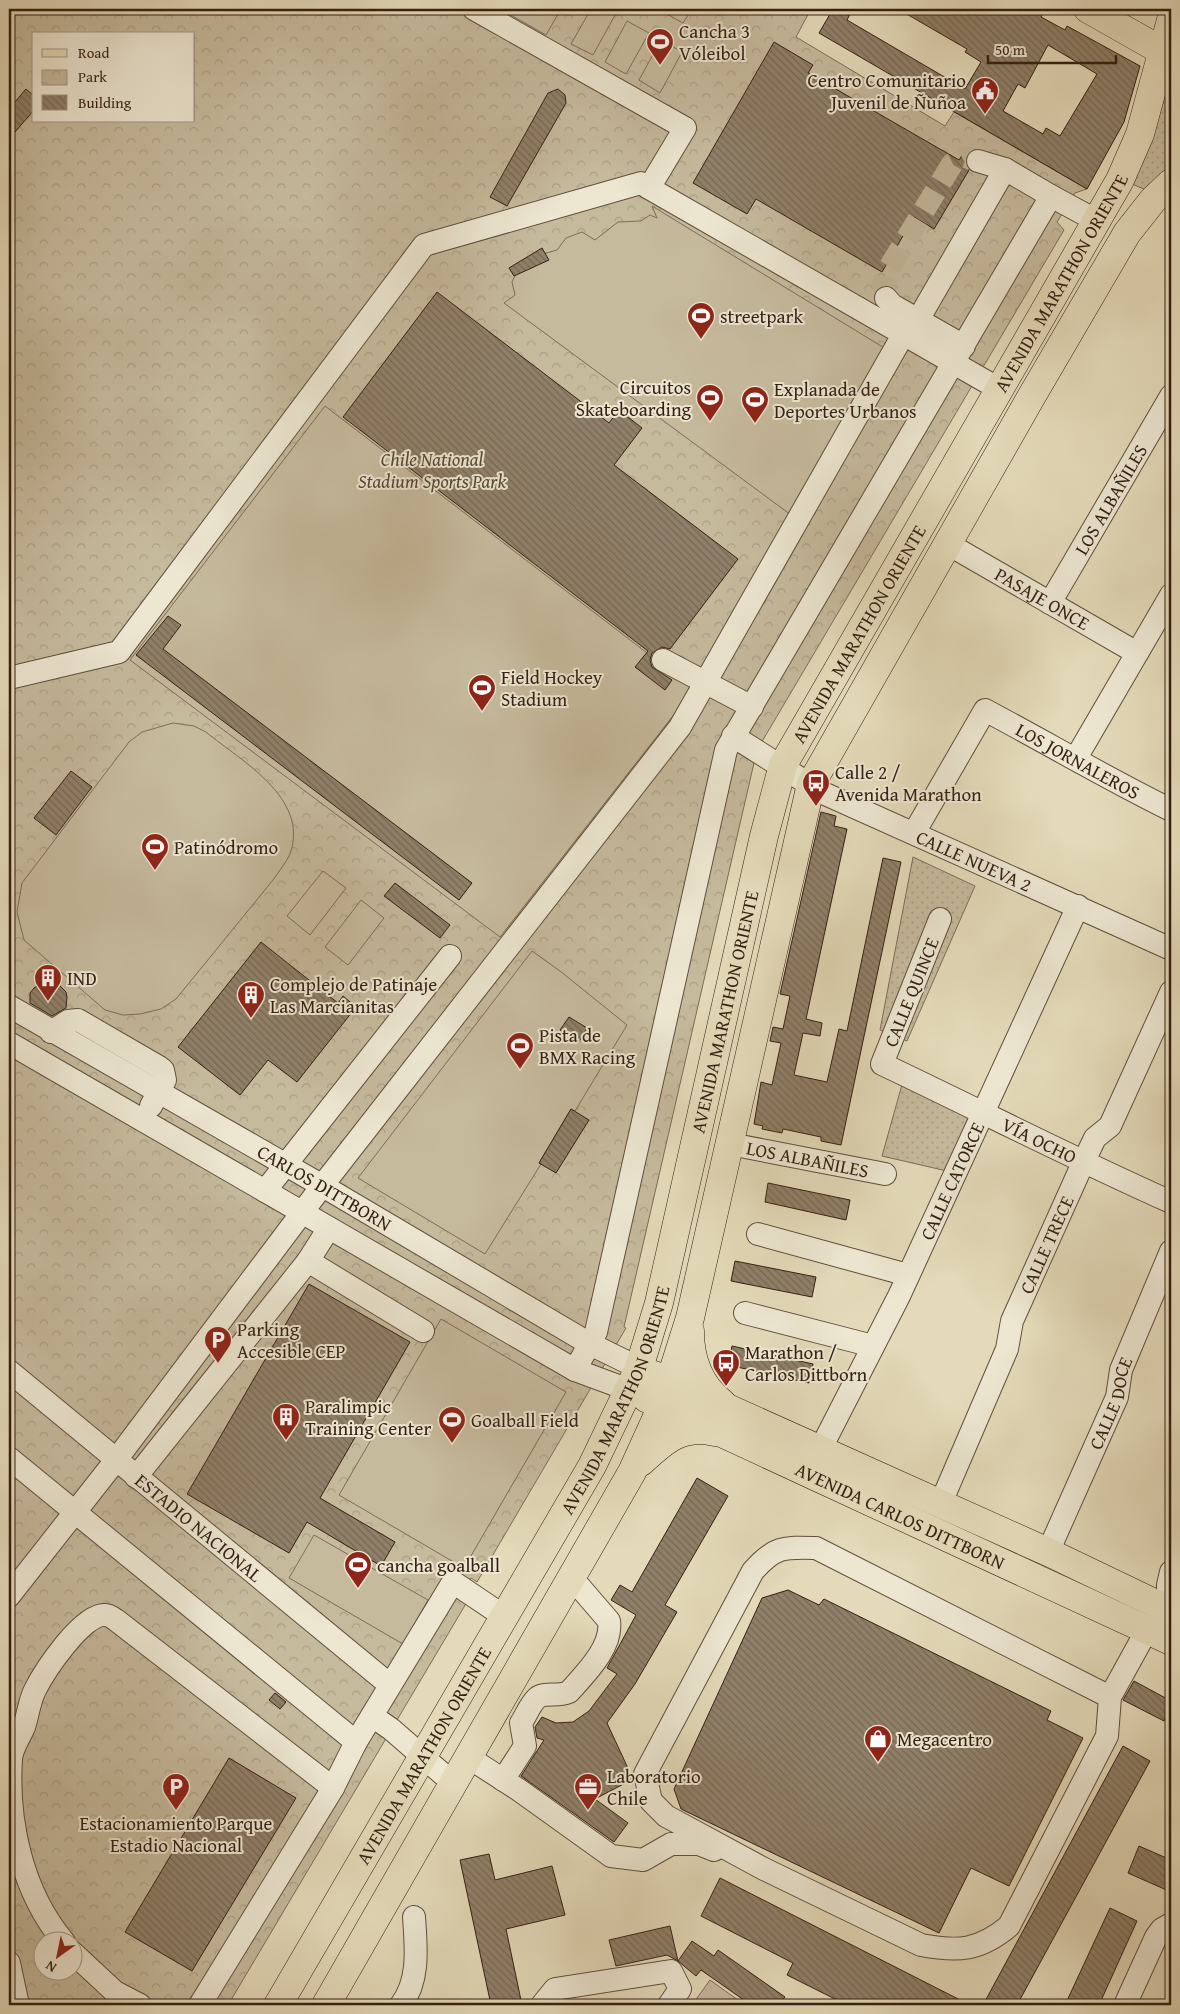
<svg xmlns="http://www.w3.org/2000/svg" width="1180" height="2014" viewBox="0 0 1180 2014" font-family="'Gentium Book Plus',serif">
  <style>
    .grass { fill: url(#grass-dots); stroke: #7d6c58 }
    .park { fill: url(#park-crowns); stroke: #7d6c58; fill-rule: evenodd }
    .pitch { fill: #c6ba9d; stroke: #7d6c58 }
    .building { fill: url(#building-back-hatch); stroke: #341f13; fill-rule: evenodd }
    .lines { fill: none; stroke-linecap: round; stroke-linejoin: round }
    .minor-tunnel { stroke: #c1b598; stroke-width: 22; stroke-dasharray: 22 11; stroke-linecap: butt }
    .minor-casing { stroke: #604e3c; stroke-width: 24 }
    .major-casing { stroke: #341f13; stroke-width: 29 }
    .minor { stroke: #ede7d2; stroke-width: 22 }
    .major { stroke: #e4dab9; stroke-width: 28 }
    .labels { text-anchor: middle; stroke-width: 4; stroke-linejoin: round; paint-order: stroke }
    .poi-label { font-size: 19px; fill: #341f13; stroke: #ede7d2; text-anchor: start }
    .street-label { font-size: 19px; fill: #341f13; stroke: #ede7d2 }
    .park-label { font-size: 19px; font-style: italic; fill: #584636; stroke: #ede7d2 }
  </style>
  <defs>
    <pattern id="grass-dots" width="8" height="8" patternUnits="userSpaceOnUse" patternTransform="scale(1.25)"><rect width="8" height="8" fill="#c6ba9d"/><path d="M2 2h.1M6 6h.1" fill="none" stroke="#ab9f86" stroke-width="1.8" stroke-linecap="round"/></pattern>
    <pattern id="park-crowns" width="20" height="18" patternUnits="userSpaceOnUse" patternTransform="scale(1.25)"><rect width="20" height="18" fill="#c6ba9d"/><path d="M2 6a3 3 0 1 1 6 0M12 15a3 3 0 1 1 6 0" fill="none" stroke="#ab9f86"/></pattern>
    <pattern id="building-back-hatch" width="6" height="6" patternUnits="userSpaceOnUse" patternTransform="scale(1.25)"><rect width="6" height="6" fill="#908069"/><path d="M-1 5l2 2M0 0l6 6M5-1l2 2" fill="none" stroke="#766855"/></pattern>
  </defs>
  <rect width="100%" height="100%" fill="#e4dab9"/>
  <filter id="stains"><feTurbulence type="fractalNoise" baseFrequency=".004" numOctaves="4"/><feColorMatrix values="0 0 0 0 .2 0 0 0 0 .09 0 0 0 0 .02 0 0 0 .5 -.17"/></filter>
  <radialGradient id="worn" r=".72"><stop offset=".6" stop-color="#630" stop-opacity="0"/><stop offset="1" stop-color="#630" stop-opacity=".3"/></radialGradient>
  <!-- grass -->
  <path class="grass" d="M1166,82L1171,85V169L1146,190L1130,183Z
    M913,857L975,886L907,1041L880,1030Z
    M903,1081L970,1113L947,1171L882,1156Z"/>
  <!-- park -->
  <path class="park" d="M9,9H811L796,37L945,126L954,112L1087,189L1075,193L1057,222L1064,230L757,750L624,1327L626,1328L477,1582L471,1578L460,1597L467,1602L228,2005H9ZM34,34H194V121H34ZM42,1942H72V1972H42Z"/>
  <!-- pitch -->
  <path class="pitch" d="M500,9H561L546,35Z
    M591,9H604L615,15L593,55L571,44Z
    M658,9H692L683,23Z
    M627,21L649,33L626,74L605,62Z
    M661,40L682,52L660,93L639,80Z
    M652,206L886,349L791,515L504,303L515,295L512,282L517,271L543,254L557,250L566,238L582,232L595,240L618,222L641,221L650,215L657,218Z
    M325,406L694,689L500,937L130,660Z
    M173,723L194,726L206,732C241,761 310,798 290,854C286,863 279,871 273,880L176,999L161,1009L140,1014L123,1015L105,1010L24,940L17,912L22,883L129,742L142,732Z
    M323,871L346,888L310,935L287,916Z
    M361,900L384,918L348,965L325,947Z
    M532,951L560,971L627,1025L575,1111L571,1109L539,1163L541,1164L485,1254L358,1178Z
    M441,1319L566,1392L464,1568L339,1495Z
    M314,1535L428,1600L403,1644L289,1578Z
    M710,1980L745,2005H692Z"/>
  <!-- building -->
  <path class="building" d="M833,9H842L850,14L847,20L965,89L981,62L965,52L967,49L898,9H1045L1041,17L1065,30L1067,26L1140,66L1124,122L1087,189L819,33ZM1048,45L1097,74L1060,136L1046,128L1043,134L1003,111L1018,84L1025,88Z
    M774,42L813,65L808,73L959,160L965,151L968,153L965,164L969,170L934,229L914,217L882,272L756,199L747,214L693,183Z
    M26,89L34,96V110L9,139V109Z
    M558,89L565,95L566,103L507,206L490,197L548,93Z
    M542,248L549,260L514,276L509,268Z
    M437,292L609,423L619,410L642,428L614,465L738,559L670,649L662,647L652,653L650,660L652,667L672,680L665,690L635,667L648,651L343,417Z
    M168,616L181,625L163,649L472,883L459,900L136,655Z
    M71,771L92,787L56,835L34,818Z
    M821,812L836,816L834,826L847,829L806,1019L822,1023L820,1036L803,1033L794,1075L827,1082L839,1029L847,1031L883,858L901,862L841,1145L821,1141V1137L783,1129L782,1133L762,1129L763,1126L754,1124L761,1082L772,1085L781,1043L770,1041L773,1027L783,1029L790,996L780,994Z
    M395,883L450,925L440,938L384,896Z
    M261,942L338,1003L343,996L356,1007L297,1082L268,1060L240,1095L178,1047Z
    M45,981L57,983L66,992L67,997L66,1008L52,1016L30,1003V993L34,988Z
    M569,1017L587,1028L579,1042L560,1030Z
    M571,1109L589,1120L556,1173L539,1163Z
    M768,1183L850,1200L846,1220L765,1202Z
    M735,1261L816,1277L812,1297L731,1281Z
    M309,1284L410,1342L320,1498L395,1542L381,1566L307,1522L289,1553L187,1494Z
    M732,1346L813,1364L809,1383L728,1365Z
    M697,1478L728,1496L665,1605L677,1612L635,1684L607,1723L633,1779L595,1799L628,1823L614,1842L521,1776L544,1740L537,1738L535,1727L542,1717L556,1723L573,1722L589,1711L617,1674L607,1668L636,1615L611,1600L620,1585L632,1592Z
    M788,1590L819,1605L824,1599L1051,1711L1047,1720L1083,1738L1009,1886L971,1868L939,1933L681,1809L674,1789L762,1598Z
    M1134,1681L1171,1701V1706L1164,1721L1123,1700Z
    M275,1693L286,1702L280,1709L269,1700Z
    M1123,1746L1150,1761L1017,2005H983Z
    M229,1758L296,1798L192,1971L125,1932Z
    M1139,1846L1171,1860V1892L1128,1873Z
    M489,1854L495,1880L552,1866L565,1915L506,1929L522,2005H491L460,1860Z
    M720,1878L970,2005H847L787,1975L793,1963L701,1916Z
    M1110,1908L1137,1921L1099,2005H1065Z
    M670,1926L678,1961L667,1955L616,1966L609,1940Z
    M692,1941L714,1956L718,1950L785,1997L779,2005H751L701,1970L696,1976L678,1961Z"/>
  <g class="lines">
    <!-- minor-tunnel -->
    <path class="minor-tunnel" d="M886,298L883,285L886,273L952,164L966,157L978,161"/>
    <defs>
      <g id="minor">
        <path d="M649,188L999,389"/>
        <path d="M1051,196L1097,221"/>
        <path d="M886,298L892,305L964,346"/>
        <path d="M918,320L1005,169"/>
        <path id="s1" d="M948,544L1137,653"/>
        <path id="s2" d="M1050,603L1171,396"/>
        <path d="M663,660L752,707"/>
        <path d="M9,678L119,652L424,245L641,183L649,188L685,128L474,9"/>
        <path id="s3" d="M733,736L823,793L1171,949"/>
        <path d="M1076,758L1171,595"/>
        <path id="s4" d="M914,833L985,710C1047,743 1108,779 1171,810"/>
        <path id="s5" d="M940,919L882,1064C979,1110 1074,1159 1171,1202"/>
        <path id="s6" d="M9,1006L328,1189L590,1344L639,1368"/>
        <path d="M51,1032L68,1021L78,1020L159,1067L163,1070L165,1080L151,1106"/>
        <path d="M9,1043L575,1370L629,1390"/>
        <path id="s7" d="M730,1144L885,1174"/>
        <path d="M265,1191L450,956"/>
        <path d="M758,1234L908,1275"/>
        <path d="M308,1261L423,1331"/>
        <path d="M745,1313L873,1346"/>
        <path d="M575,1370L596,1332L726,750L1051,196L1005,169L978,161"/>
        <path id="s8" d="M9,1371L390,1685"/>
        <path id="s9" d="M819,1452L899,1296L1078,906"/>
        <path d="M9,1458L356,1742"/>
        <path d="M136,1477L308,1261L329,1228"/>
        <path id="s10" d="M940,1505L1007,1349L1012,1321L1083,1163L1095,1138L1110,1126L1171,992"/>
        <path id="s11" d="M1048,1552L1117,1397L1121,1370L1171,1251"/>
        <path d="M9,1596L116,1460L322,1186L680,727L903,335"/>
        <path d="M1168,1609V1585L1171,1572"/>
        <path d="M1110,1697L1107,1736L1009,1926C979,1951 958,1952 921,1945L764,1869L666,1816L651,1801L645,1774L753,1571C775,1546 784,1547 816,1548L1110,1697L1147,1630"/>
        <path d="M372,1716L391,1729L453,1783"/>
        <path d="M468,1757L519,1790L611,1856L643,1860L671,1844H699L714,1850"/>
        <path d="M503,1780L525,1746L521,1723C526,1716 530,1704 537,1698C544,1692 559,1697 569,1692C585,1674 613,1647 609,1621L572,1578"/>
        <path d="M64,1942C22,1892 7,1822 11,1759C12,1747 20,1737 24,1727C28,1715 29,1702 35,1690C44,1672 83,1612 106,1615C109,1615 113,1618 116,1620L333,1788"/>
        <path d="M72,1952L115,1992L140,2005"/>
        <path d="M9,1963L18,2005"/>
        <path d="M200,2005L333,1788L356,1742L453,1582L505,1617"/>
        <path d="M401,2005C420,1980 416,1947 414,1917"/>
        <path d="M542,2005L555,1989L671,1971L680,1989L669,2005"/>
        <path d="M1125,2005L1156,1937L1162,1929L1171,1924"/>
      </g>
      <g id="major">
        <path d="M1088,9L1171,56"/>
        <path d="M690,1331C690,1360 699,1385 722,1403"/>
        <path d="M654,1375L1048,1552L1171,1611"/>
        <path id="s12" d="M646,1398L1171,1641"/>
        <path d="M641,1462C665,1440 680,1425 715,1432"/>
        <path id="s13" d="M278,2005L592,1466L639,1368L659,1303L764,836L783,765L1120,180L1140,134L1171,20"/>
        <path d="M326,2005L632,1472L662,1406L690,1318L811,784L1030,399L1127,233L1153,200L1171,183"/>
      </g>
    </defs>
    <!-- minor casing -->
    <use href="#minor" class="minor-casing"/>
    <!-- major casing -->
    <use href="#major" class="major-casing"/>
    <!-- minor -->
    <use href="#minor" class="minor"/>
    <!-- major -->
    <use href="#major" class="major"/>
  </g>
  <!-- icons -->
  <defs>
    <symbol id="stadium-pin" viewBox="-11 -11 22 30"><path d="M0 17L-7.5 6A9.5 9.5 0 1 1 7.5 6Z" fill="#8f2418" stroke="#ede7d2"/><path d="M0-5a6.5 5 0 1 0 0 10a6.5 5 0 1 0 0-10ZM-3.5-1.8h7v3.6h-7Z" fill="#fff"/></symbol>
    <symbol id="civic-pin" viewBox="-11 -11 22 30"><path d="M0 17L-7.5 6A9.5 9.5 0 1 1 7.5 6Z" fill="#8f2418" stroke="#ede7d2"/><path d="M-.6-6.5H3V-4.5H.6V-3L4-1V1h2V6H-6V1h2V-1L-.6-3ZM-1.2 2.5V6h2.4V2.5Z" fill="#fff"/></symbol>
    <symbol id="bus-pin" viewBox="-11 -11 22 30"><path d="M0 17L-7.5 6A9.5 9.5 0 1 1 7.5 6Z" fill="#8f2418" stroke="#ede7d2"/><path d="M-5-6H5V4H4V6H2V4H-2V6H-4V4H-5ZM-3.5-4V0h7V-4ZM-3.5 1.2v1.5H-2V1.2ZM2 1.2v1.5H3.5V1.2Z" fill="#fff"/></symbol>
    <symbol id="building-pin" viewBox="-11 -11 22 30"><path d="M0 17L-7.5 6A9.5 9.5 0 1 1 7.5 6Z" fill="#8f2418" stroke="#ede7d2"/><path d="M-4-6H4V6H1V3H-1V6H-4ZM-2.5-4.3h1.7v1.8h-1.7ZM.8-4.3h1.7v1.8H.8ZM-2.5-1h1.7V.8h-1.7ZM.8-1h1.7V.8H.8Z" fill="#fff"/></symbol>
    <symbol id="parking-pin" viewBox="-11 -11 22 30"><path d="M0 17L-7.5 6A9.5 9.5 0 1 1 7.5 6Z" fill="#8f2418" stroke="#ede7d2"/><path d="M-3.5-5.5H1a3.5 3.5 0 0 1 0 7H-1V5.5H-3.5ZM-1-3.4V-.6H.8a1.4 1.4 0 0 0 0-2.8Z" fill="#fff"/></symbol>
    <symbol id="shop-pin" viewBox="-11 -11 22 30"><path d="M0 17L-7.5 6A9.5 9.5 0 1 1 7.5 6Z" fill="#8f2418" stroke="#ede7d2"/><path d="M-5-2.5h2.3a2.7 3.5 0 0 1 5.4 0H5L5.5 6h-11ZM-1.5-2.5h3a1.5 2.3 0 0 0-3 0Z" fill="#fff"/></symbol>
    <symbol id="office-pin" viewBox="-11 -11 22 30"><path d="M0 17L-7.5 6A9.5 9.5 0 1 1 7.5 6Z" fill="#8f2418" stroke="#ede7d2"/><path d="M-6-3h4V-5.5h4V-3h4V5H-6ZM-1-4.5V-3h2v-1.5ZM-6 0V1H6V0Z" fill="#fff"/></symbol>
  </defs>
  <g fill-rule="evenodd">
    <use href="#stadium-pin" x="644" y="26" width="32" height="43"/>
    <use href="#civic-pin" x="969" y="75" width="32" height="43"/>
    <use href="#stadium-pin" x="685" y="300" width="32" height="43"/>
    <use href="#stadium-pin" x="694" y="382" width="32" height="43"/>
    <use href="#stadium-pin" x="739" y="384" width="32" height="43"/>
    <use href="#stadium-pin" x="466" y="672" width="32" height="43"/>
    <use href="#bus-pin" x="800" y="767" width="32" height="43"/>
    <use href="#stadium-pin" x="139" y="831" width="32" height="43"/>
    <use href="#building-pin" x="32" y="962" width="32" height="43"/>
    <use href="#building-pin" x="235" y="979" width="32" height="43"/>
    <use href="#stadium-pin" x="504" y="1030" width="32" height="43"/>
    <use href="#parking-pin" x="202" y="1324" width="32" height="43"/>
    <use href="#bus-pin" x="710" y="1347" width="32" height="43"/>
    <use href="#building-pin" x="270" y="1401" width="32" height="43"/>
    <use href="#stadium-pin" x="436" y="1404" width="32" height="43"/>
    <use href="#stadium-pin" x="342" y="1549" width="32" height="43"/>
    <use href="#shop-pin" x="862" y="1723" width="32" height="43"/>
    <use href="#parking-pin" x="160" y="1771" width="32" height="43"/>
    <use href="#office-pin" x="572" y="1771" width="32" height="43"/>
  </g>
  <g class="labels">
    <!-- poi labels -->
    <g class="poi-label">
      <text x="679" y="38">Cancha 3<tspan x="679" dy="22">Vóleibol</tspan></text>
      <text x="966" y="87" text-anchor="end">Centro Comunitario<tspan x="966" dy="22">Juvenil de Ñuñoa</tspan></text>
      <text x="720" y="323">streetpark</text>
      <text x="691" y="394" text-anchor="end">Circuitos<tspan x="691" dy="22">Skateboarding</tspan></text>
      <text x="774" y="396">Explanada de<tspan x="774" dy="22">Deportes Urbanos</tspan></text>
      <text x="501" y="684">Field Hockey<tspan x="501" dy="22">Stadium</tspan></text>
      <text x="835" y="779">Calle 2 /<tspan x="835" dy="22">Avenida Marathon</tspan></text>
      <text x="174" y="854">Patinódromo</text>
      <text x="67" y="985">IND</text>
      <text x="270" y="991">Complejo de Patinaje<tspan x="270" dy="22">Las Marcianitas</tspan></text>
      <text x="539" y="1042">Pista de<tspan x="539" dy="22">BMX Racing</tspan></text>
      <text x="237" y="1336">Parking<tspan x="237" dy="22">Accesible CEP</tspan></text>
      <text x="745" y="1359">Marathon /<tspan x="745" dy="22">Carlos Dittborn</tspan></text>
      <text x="305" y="1413">Paralimpic<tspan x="305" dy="22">Training Center</tspan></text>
      <text x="471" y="1427">Goalball Field</text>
      <text x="377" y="1572">cancha goalball</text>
      <text x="897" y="1746">Megacentro</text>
      <text x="607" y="1783">Laboratorio<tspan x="607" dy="22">Chile</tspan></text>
      <text x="176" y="1830" text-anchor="middle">Estacionamiento Parque<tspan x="176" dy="22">Estadio Nacional</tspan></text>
    </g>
    <!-- street labels -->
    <g class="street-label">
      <text dy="7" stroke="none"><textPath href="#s13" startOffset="1909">AVENIDA MARATHON ORIENTE</textPath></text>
      <text dy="7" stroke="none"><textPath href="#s2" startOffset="120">LOS ALBAÑILES</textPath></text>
      <text dy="7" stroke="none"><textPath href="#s1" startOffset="109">PASAJE ONCE</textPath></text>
      <text dy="7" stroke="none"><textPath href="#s13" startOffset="1504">AVENIDA MARATHON ORIENTE</textPath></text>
      <text dy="7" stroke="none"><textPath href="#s4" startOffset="248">LOS JORNALEROS</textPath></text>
      <text dy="7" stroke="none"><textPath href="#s3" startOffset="272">CALLE NUEVA 2</textPath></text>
      <text transform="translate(911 992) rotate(-68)" y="7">CALLE QUINCE</text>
      <text dy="7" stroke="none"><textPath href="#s13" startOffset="1099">AVENIDA MARATHON ORIENTE</textPath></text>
      <text dy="7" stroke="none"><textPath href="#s5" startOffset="331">VÍA OCHO</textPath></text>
      <text dy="7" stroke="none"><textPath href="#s7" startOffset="79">LOS ALBAÑILES</textPath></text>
      <text dy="7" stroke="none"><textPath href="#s9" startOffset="302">CALLE CATORCE</textPath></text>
      <text dy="7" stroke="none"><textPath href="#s6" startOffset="364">CARLOS DITTBORN</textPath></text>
      <text dy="7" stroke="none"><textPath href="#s10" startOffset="282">CALLE TRECE</textPath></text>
      <text dy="7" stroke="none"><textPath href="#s13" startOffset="694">AVENIDA MARATHON ORIENTE</textPath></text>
      <text dy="7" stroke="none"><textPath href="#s11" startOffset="162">CALLE DOCE</textPath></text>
      <text dy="7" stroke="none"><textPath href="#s12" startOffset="280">AVENIDA CARLOS DITTBORN</textPath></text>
      <text dy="7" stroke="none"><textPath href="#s8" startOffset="246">ESTADIO NACIONAL</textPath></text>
      <text dy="7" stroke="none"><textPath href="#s13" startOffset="289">AVENIDA MARATHON ORIENTE</textPath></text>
    </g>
    <!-- park labels -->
    <g class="park-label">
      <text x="432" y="466">Chile National<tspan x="432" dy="22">Stadium Sports Park</tspan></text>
    </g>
  </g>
  <!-- margin -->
  <rect width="1180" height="2014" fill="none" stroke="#e4dab9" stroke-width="30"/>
  <rect x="10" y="10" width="1160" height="1994" fill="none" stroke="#341f13" stroke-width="2.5"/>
  <rect x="15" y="15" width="1150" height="1984" fill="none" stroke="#341f13"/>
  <!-- legend -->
  <rect x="32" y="32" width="162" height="90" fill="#ede7d2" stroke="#a39786"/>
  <rect x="42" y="49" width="25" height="8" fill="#e4dab9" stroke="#a39786"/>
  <text x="78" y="58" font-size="15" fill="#341f13">Road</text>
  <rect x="42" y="70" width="25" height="15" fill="url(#park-crowns)" stroke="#a39786"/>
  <text x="78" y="82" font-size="15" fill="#341f13">Park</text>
  <rect x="42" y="95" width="25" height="15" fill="url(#building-back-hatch)" stroke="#a39786"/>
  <text x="78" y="108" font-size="15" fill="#341f13">Building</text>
  <!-- north arrow -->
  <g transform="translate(58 1956) rotate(213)"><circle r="24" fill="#ede7d2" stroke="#a39786"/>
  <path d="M0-4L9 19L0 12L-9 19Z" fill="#8f2418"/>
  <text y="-8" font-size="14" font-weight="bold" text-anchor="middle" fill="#341f13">N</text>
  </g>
  <!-- scale -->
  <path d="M988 55v8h128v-8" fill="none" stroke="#341f13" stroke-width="2.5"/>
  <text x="995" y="55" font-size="15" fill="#341f13" stroke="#ede7d2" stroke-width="4" paint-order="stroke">50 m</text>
  <rect width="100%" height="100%" filter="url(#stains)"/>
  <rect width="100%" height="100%" fill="url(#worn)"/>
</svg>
